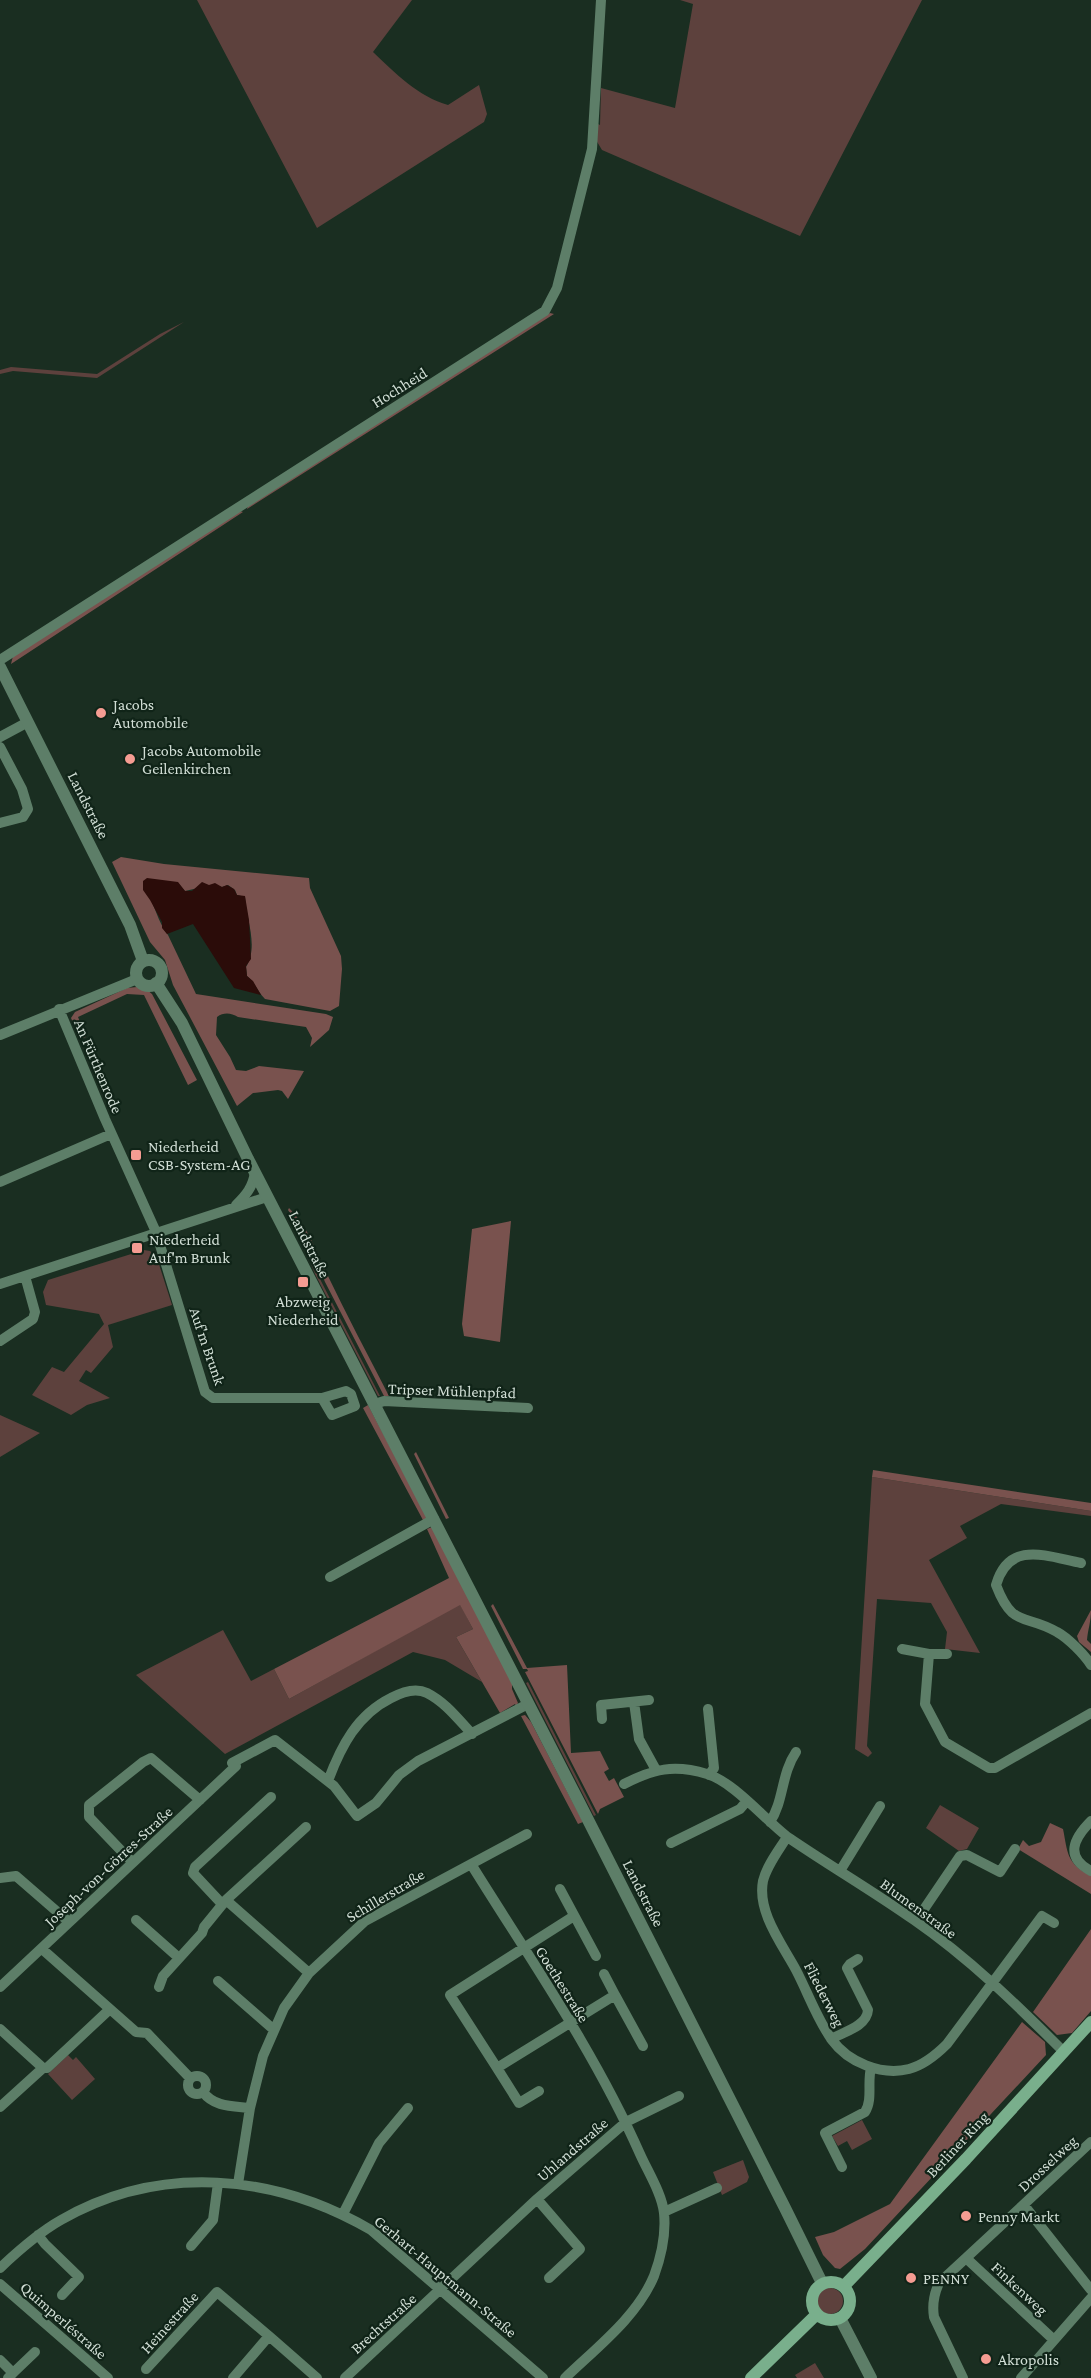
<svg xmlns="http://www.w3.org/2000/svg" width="1091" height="2378" viewBox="0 0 1091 2378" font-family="'Crimson Pro',serif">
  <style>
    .green { fill: #5d413d }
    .forest { fill: #79524e }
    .water { fill: #2b0c09 }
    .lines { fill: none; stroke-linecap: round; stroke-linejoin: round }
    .minor { stroke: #5d7e68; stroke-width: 10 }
    .tertiary { stroke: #5d7e68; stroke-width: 12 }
    .secondary { stroke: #79af8c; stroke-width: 12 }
    .poi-dot { fill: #f59c92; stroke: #102418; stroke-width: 2 }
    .labels { text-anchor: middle; stroke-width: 4.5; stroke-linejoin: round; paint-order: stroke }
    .street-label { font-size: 16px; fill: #d1ded5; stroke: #102418 }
    .poi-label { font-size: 16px; fill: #d1ded5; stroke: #102418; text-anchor: start }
  </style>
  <rect width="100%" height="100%" fill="#1a2e21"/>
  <!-- green -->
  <path class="green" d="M197,0H412L373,52C395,73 419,97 448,105L479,85L487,114L484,122L317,228Z
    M680,0H922L800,236L602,150L596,140V123L600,125L601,88L675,108L693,4Z
    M184,322L97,378L13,371L0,374V370L11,367L97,374L160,334Z
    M309,1249L321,1281L380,1396H378L315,1274L307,1253Z
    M144,1250L150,1251L157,1258L172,1305L108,1325L113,1347L91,1373L86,1370L79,1381L110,1398L87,1405L71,1415L32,1395L52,1367L64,1372L104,1324L99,1314L46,1305L43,1292L48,1280Z
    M0,1415L40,1433L0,1457Z
    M872,1477L1091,1511V1516L1001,1504L960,1526L967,1538L929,1560L980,1653L945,1649L947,1632L931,1603L877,1599L867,1746L872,1753L868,1757L855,1749Z
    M460,1604L473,1629L456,1637L482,1682L445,1660L413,1652L225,1754L136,1675L223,1630L251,1681L274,1669L289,1699Z
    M528,1682L596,1815L594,1816L526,1683Z
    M940,1805L979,1828L967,1849L959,1851L926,1828Z
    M68,2055L73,2060L76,2057L95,2079L72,2100L48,2074Z
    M862,2120L872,2139L852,2150L847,2141L838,2146L832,2136Z
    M743,2160L749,2177L747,2182L722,2195L713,2172Z
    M817 2301a13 13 0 1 1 26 0a13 13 0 1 1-26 0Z
    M815,2363L824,2378H797L795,2375Z"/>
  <!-- forest -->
  <path class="forest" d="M550,313L554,314L247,509L248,506Z
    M240,511L243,512L11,664L13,656Z
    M121,857L164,864L309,878L310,888L341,956L342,969L339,1006L330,1011L265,999C258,992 255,983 247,976L246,967C259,946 246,919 245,897L237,895L235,890L228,885L222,887L211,885L185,891L178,883L151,900C156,911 161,927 168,935L196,994L326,1014L333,1017L329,1030L310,1047L312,1038L306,1027L238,1017C231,1013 224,1012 217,1017L216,1035L230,1057L236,1070L246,1071L259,1066L304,1071L288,1099L282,1091L278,1090L253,1093L237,1106L173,985L165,960L150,942L112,862Z
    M137,987L146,989L152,994L197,1080L188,1085L144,995L127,994L78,1017L86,1037L80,1039L71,1018L75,1012L127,988Z
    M289,1208C308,1227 315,1249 326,1272C346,1314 368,1355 389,1396H384L325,1282L307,1238L288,1210Z
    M511,1221L500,1342L464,1336L462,1324L472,1229Z
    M368,1405L428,1519L424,1522L363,1408Z
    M416,1452L449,1518L446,1519L414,1454Z
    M873,1470L1091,1503V1511L872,1477Z
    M432,1527L512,1681V1689L518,1703L516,1706L515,1704L500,1713L456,1637L473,1629L460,1605L289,1699L274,1669L449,1578L427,1529Z
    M493,1604L527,1668L567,1665L571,1753L600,1751L609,1769L604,1772L609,1781L614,1778L624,1797L600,1809L598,1814L525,1672L528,1671L527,1669H523L491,1606Z
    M1091,1610C1091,1622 1088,1629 1087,1640L1091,1644V1652L1079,1642L1077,1636Z
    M525,1715L531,1722L583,1822L578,1824L521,1716Z
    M1050,1823L1063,1829C1068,1853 1066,1863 1091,1876V1894L1018,1849L1023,1840L1029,1846L1041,1842Z
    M1091,1929V2011L1072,2033L1057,2035L1033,2012Z
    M1022,2022L1045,2042L1046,2055L865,2249L840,2269L835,2268L823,2255L815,2237L834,2232L890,2204Z"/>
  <!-- water -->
  <path class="water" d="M147,878L178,882L185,891H192L202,882L209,885L215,883L222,887L227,885L234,889L237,895L245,896L249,920L251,959L246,966L247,976L253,981L261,995L234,988L193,924L167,934L162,928V922L150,900L143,890V881Z"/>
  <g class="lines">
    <!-- minor -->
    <path class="minor" d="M0,660L545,311L557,288L592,149L601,0
      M0,737L28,722
      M0,747L22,789L28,809L23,817L0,823
      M59,1009L105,1119L156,1232L205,1392L213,1398H322L332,1415L355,1406L351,1394L346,1391L322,1398
      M0,1035L137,979
      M0,1182L111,1134
      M236,1205C246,1195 253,1187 255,1172
      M0,1284L267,1197
      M0,1341L33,1319L35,1312L25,1276
      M375,1404L384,1401L528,1408
      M1081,1563C1046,1556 1009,1540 996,1585C1013,1629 1024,1613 1057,1632C1068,1638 1084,1654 1091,1665
      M330,1577L434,1519
      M902,1649L929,1654H947
      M929,1654L925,1704L945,1742L989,1768H995L1091,1713
      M634,1702L639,1739L656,1770
      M708,1709L714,1768L709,1775
      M602,1719L601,1705L649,1700
      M232,1763L275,1740L334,1786L357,1816L376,1803L399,1775L418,1761L528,1704
      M328,1781C341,1746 357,1715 391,1698C402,1692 415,1687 427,1693C445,1702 458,1719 472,1734
      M624,1784C653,1769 674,1764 707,1774C734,1782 765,1820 789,1838C830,1866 873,1891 914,1920C969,1958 1017,2005 1064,2052
      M1091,1821C1074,1838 1064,1857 1091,1871
      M770,1822C784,1801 781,1774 796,1752
      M787,1837C779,1850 767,1865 763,1881C757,1912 782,1944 796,1970C808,1993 817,2019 832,2040C848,2062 881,2076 909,2069C924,2065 936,2055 947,2044L1042,1916L1054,1923
      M671,1843L740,1809L746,1802
      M132,1862L89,1817V1805L143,1762L151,1758L200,1800
      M471,1864C530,1959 595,2052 640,2154C648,2172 662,2194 664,2213C666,2233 661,2257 654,2276C637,2317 596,2348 565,2378
      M840,1871L880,1806
      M0,1878L16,1876L69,1922
      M560,1889L596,1956
      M226,1900L306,1827
      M222,1904L193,1873L195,1867L271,1797
      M574,1916L450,1995L497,2068L615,1995L604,1974
      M136,1920L179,1958
      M916,1921L960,1856L967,1855L1000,1872L1015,1849
      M42,1949L136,2032L147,2033L190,2078
      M218,1981L273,2029
      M0,1987L236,1766
      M159,1987L163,1976L202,1933L204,1927L226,1900L309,1973
      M615,1995L643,2046
      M0,2029L43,2068H47L110,2009
      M831,2039C844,2032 867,2026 868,2010L847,1968L850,1964L858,1959
      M497,2068L519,2103L539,2091
      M188 2085a9 9 0 1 1 18 0a9 9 0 1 1-18 0Z
      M203,2092C214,2107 232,2106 250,2108
      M0,2107L43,2068
      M842,2167L825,2133L865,2112C873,2100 867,2082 871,2068
      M238,2184L250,2108L263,2056L284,2008L309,1973L365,1921L527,1834
      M537,2199L580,2249L549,2278
      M1024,2205L1091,2290
      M664,2212L717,2188
      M343,2214L379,2143L408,2108
      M38,2235L45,2244L79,2277L62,2295
      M191,2246L213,2220L218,2183
      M966,2258L1054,2340
      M0,2268C19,2250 38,2233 61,2220C160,2163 275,2174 371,2230L543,2378
      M0,2284L108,2378
      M269,2336L317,2378
      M0,2360L13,2373L8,2378
      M146,2369L217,2292L269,2336L233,2378
      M13,2373L35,2352
      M345,2378L537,2199L626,2122L679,2096
      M963,2378L934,2317C932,2305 934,2294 939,2283L1091,2142
      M1021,2378L1091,2298"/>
    <!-- tertiary -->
    <path class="tertiary" d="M0,667L130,925L143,961
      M136 973a13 13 0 1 1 26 0a13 13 0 1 1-26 0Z
      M156,983L182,1023L248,1159L580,1804L785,2208L822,2283
      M840,2318L871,2378"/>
    <!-- secondary -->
    <path class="secondary" d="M812 2301a19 19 0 1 1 38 0a19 19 0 1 1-38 0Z
      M844,2286L966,2159L1091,2022
      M751,2378L817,2314"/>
  </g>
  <!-- markers -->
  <g class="poi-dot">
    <circle cx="101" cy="713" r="6"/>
    <circle cx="130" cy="759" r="6"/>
    <rect x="130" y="1149" width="12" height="12" rx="3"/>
    <rect x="131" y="1242" width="12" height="12" rx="3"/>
    <rect x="297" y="1276" width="12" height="12" rx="3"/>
    <circle cx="966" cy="2216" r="6"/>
    <circle cx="911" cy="2278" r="6"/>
    <circle cx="986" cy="2359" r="6"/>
  </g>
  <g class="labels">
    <!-- street labels -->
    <g class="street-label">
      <text transform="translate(399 387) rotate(-32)" y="6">Hochheid</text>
      <text transform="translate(89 805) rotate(63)" y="6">Landstraße</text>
      <text transform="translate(99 1066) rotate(67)" y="6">An Fürthenrode</text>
      <text transform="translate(310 1244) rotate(63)" y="6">Landstraße</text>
      <text transform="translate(208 1346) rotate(71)" y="6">Auf'm Brunk</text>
      <text transform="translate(452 1390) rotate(2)" y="6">Tripser Mühlenpfad</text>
      <text transform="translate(108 1866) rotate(-43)" y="6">Joseph-von-Görres-Straße</text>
      <text transform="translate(644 1893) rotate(63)" y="6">Landstraße</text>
      <text transform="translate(385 1895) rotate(-31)" y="6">Schillerstraße</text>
      <text transform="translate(919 1908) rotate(36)" y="6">Blumenstraße</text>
      <text transform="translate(563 1984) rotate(58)" y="6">Goethestraße</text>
      <text transform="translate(825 1994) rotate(63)" y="6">Fliederweg</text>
      <text transform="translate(957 2144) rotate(-47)" y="6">Berliner Ring</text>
      <text transform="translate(572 2149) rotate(-41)" y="6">Uhlandstraße</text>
      <text transform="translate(1047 2163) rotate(-43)" y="6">Drosselweg</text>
      <text transform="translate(446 2276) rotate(40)" y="6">Gerhart-Hauptmann-Straße</text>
      <text transform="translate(1020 2288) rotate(43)" y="6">Finkenweg</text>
      <text transform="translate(64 2320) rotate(41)" y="6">Quimperléstraße</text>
      <text transform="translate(169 2322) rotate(-48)" y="6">Heinestraße</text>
      <text transform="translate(383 2323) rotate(-42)" y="6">Brechtstraße</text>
    </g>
    <!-- poi labels -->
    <g class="poi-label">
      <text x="113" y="710">Jacobs<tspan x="113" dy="18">Automobile</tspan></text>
      <text x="142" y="756">Jacobs Automobile<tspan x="142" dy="18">Geilenkirchen</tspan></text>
      <text x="148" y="1152">Niederheid<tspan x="148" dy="18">CSB-System-AG</tspan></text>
      <text x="149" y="1245">Niederheid<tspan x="149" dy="18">Auf'm Brunk</tspan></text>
      <text x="303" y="1307" text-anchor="middle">Abzweig<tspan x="303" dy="18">Niederheid</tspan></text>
      <text x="978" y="2222">Penny Markt</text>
      <text x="923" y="2284">PENNY</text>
      <text x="998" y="2365">Akropolis</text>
    </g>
  </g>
</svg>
